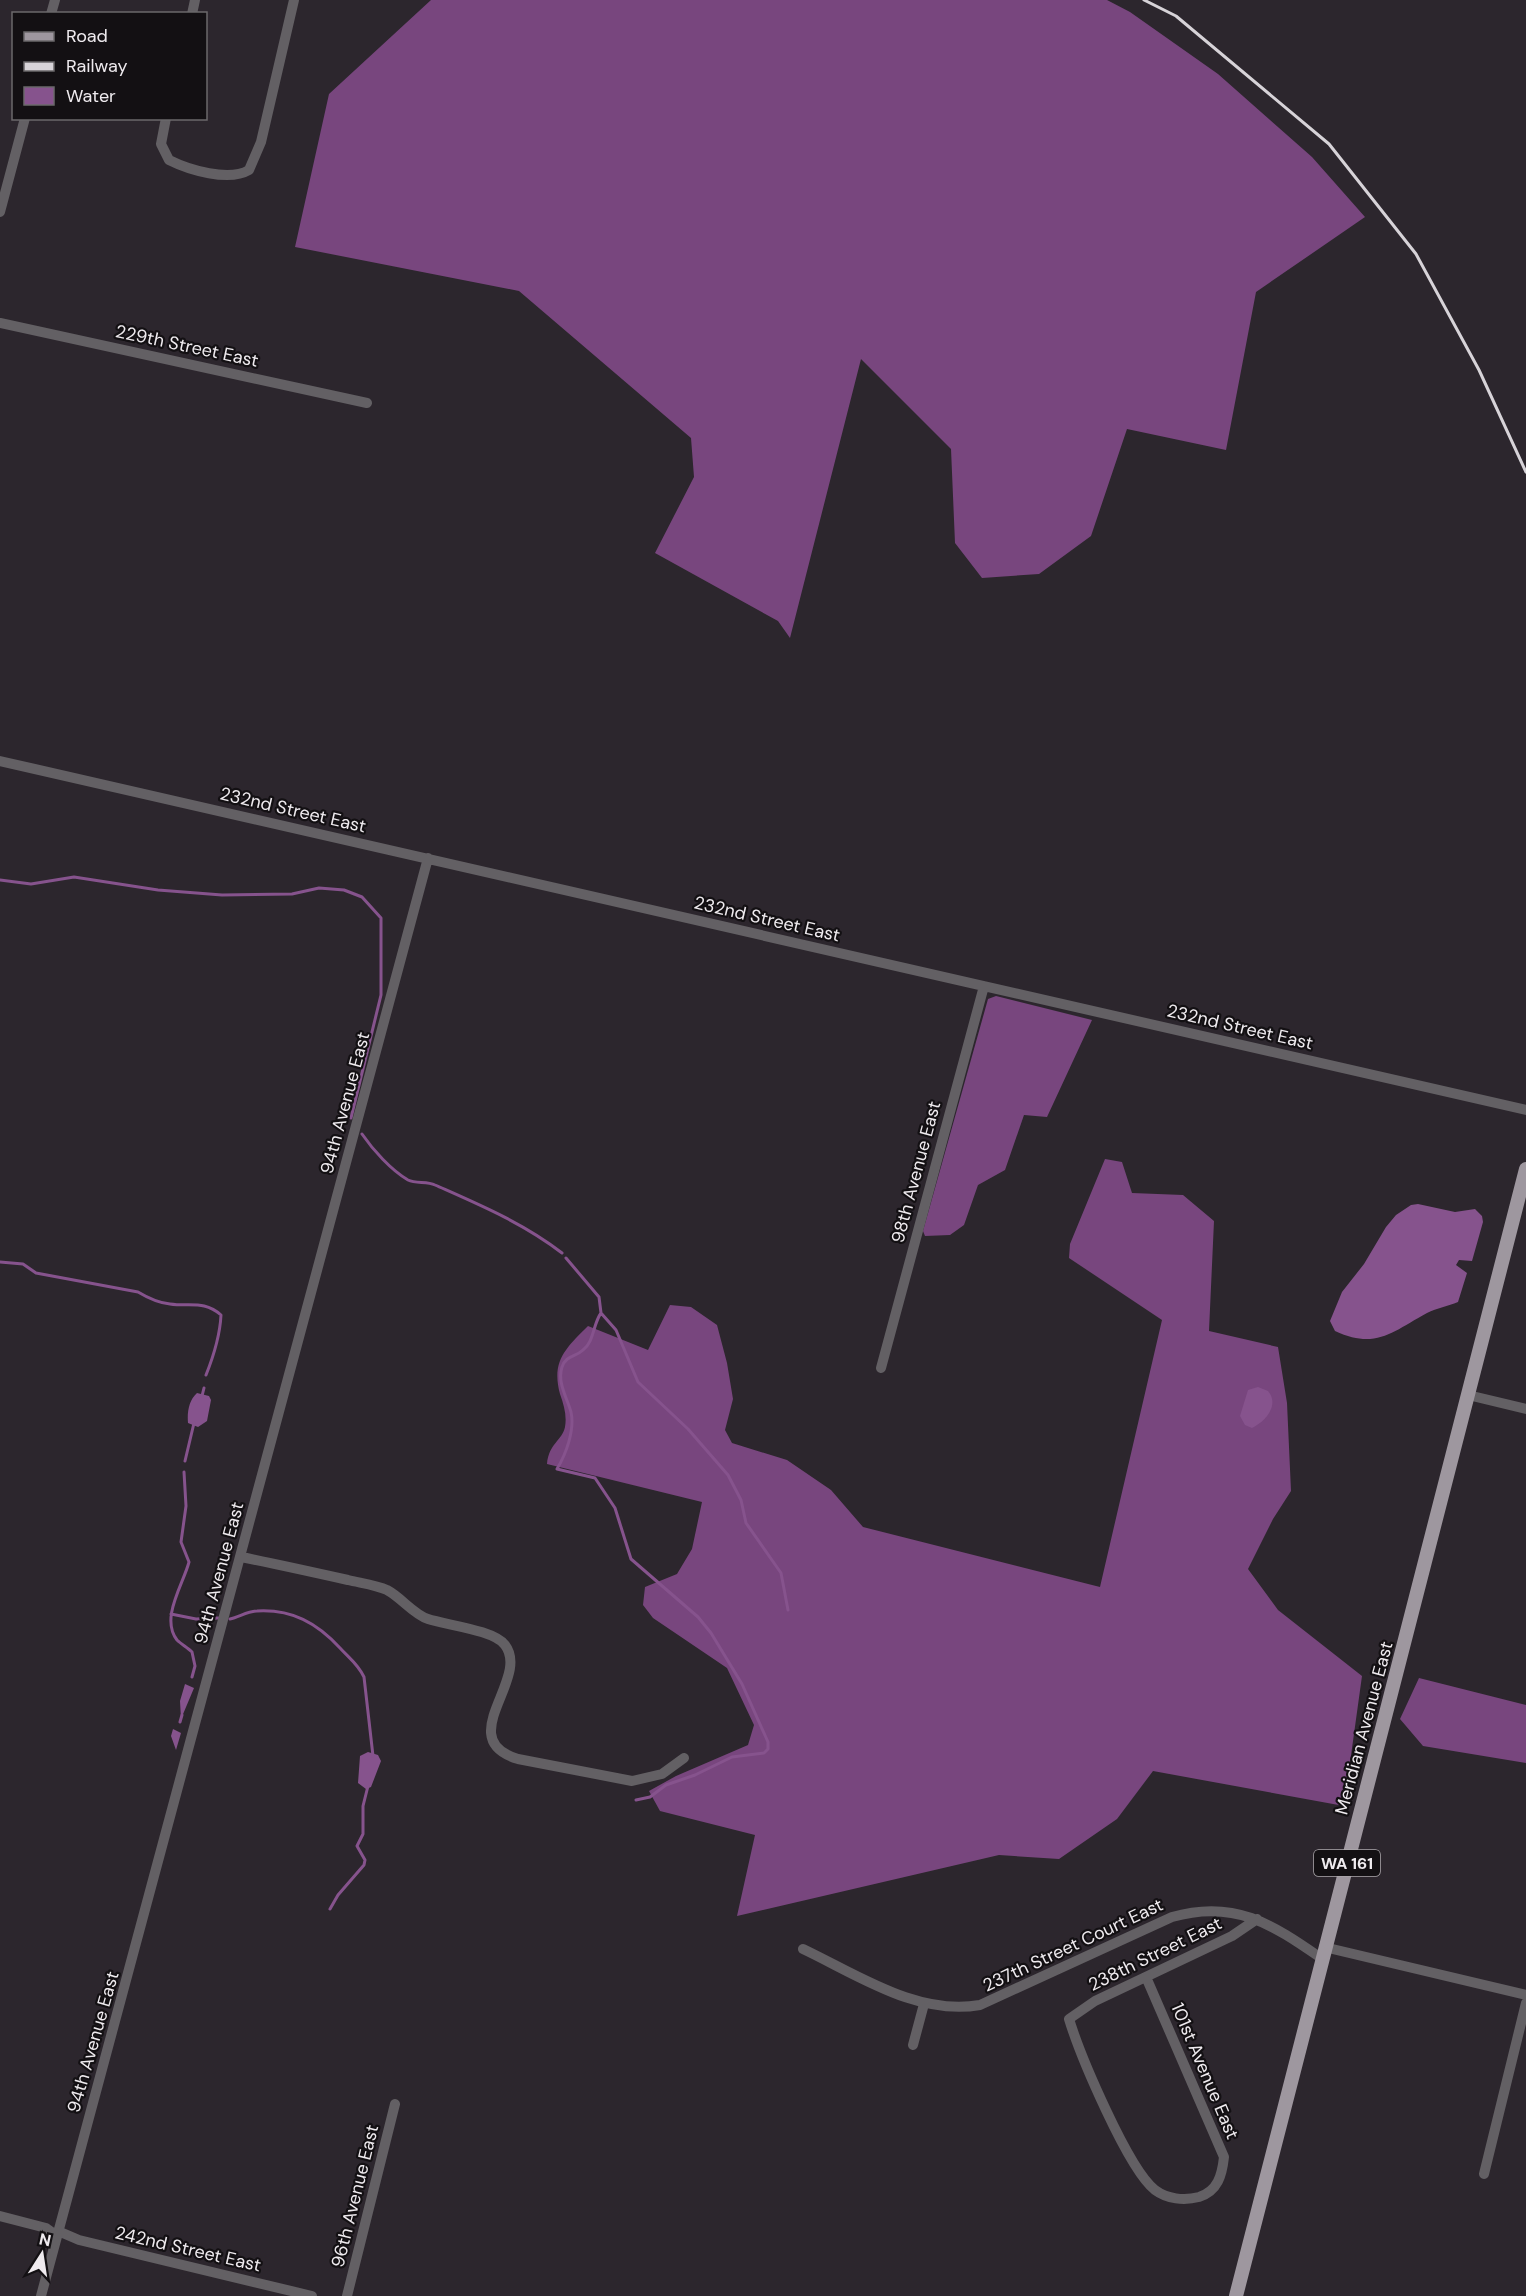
<svg xmlns="http://www.w3.org/2000/svg" width="1526" height="2296" viewBox="0 0 1526 2296" font-family="'DM Sans',sans-serif">
  <style>
    .forest { fill: #78467e }
    .water { fill: #86538d }
    .lines { fill: none; stroke-linecap: round; stroke-linejoin: round }
    .stream { stroke: #86538d; stroke-width: 3 }
    .minor { stroke: #636064; stroke-width: 10 }
    .major { stroke: #9e979f; stroke-width: 14 }
    .rail { stroke: #d7d3d8; stroke-width: 3 }
    .labels { text-anchor: middle; stroke-width: 4.5; stroke-linejoin: round; paint-order: stroke }
    .shield { fill: #131013; stroke: #ada9ad; stroke-width: 1.5 }
    .shield-label { font-size: 16px; font-weight: bold; fill: #efebef }
    .street-label { font-size: 18px; fill: #efebef; stroke: #131013 }
  </style>
  <rect width="100%" height="100%" fill="#2c262d"/>
  <!-- forest -->
  <path class="forest" d="M431,0H1107L1130,12L1218,74L1312,157L1365,217L1256,292L1226,450L1127,429L1091,536L1039,574L982,578L955,543L951,449L861,359L790,638L778,621L655,553L694,477L691,438L519,291L295,247L329,94Z
    M996,996L1092,1020L1047,1117L1024,1115L1005,1170L978,1185L964,1225L950,1235L925,1236L923,1231L988,999Z
    M1105,1159L1122,1162L1132,1193L1183,1195L1214,1221L1209,1331L1278,1347L1287,1403L1291,1491L1273,1519L1248,1569L1278,1610L1362,1676L1344,1806L1153,1771L1117,1819L1059,1859L999,1855L737,1916L755,1835L660,1811L649,1791L676,1776L748,1745L754,1725L727,1668L653,1618L643,1605L645,1587L677,1574L692,1549L702,1502L547,1464C549,1443 562,1441 565,1427C567,1416 564,1405 560,1394C551,1361 566,1348 588,1326L648,1350L670,1305L691,1307L717,1325L727,1363L733,1399L725,1430L732,1443L787,1460L831,1490L863,1527L1100,1587L1162,1320L1069,1258L1070,1244Z
    M1419,1678L1526,1705V1763L1423,1746L1400,1719Z"/>
  <!-- water -->
  <path class="water" d="M1418,1204L1455,1212L1475,1209L1482,1216L1483,1222L1472,1261L1459,1260L1456,1265L1467,1273L1458,1302C1448,1306 1437,1308 1427,1313C1392,1332 1376,1350 1335,1331L1330,1321L1342,1292L1364,1264L1386,1227L1396,1215L1411,1205Z
    M1258,1387L1268,1391C1280,1405 1265,1422 1252,1428L1245,1425L1240,1416L1248,1390Z
    M197,1393L209,1396L211,1400L207,1421L198,1427L188,1423C187,1412 189,1400 197,1393Z
    M185,1684L194,1688L181,1719L180,1701Z
    M173,1729L181,1733L176,1750L171,1736Z
    M368,1752L378,1755L381,1761L371,1787L366,1789L358,1783L360,1756Z"/>
  <g class="lines">
    <!-- stream -->
    <path class="stream" d="M0,880L31,884L74,877L158,890L222,895L292,894L319,888L344,890L362,897L381,918V995L351,1118
      M362,1134C373,1150 391,1170 408,1180C416,1184 427,1181 435,1185C480,1205 523,1223 562,1253
      M566,1258L599,1297L601,1313L616,1330L638,1382L688,1429L728,1475L741,1500L746,1523L781,1573L788,1610
      M0,1262L23,1264L36,1273L138,1292C148,1298 158,1303 170,1304C190,1307 204,1300 221,1315C220,1335 214,1355 206,1375
      M601,1313C593,1324 594,1342 583,1350C576,1357 566,1355 562,1367C557,1382 567,1398 571,1412C575,1430 566,1454 557,1469L595,1478L615,1508L631,1559L698,1617L711,1633L742,1684L768,1742V1749L764,1753L732,1757L695,1775L666,1785L650,1797L636,1800
      M202,1396L204,1388
      M185,1461L194,1423
      M184,1472L186,1506L181,1542L189,1562C183,1585 160,1618 177,1640C181,1644 188,1648 192,1652L195,1666L192,1677
      M171,1614L196,1619L218,1618
      M230,1619C239,1617 248,1611 257,1611C292,1609 317,1623 340,1648C349,1658 358,1664 364,1677L373,1756
      M180,1722L182,1715
      M330,1909L338,1895L364,1865L365,1860L357,1846L363,1834V1806L368,1786"/>
    <!-- minor -->
    <path class="minor" d="M51,14L55,0
      M192,14L195,0
      M166,118L161,144L169,160C189,170 229,182 249,170L261,142L294,0
      M0,212L25,118
      M0,323L367,403
      M0,761L1526,1110
      M881,1368L984,986
      M1468,1395L1526,1409
      M241,1557C276,1564 312,1572 348,1580C360,1583 376,1585 387,1590C402,1598 413,1614 428,1619C446,1625 494,1630 505,1645C531,1679 452,1739 518,1759L632,1781L662,1774L684,1758
      M1324,1947L1526,1995
      M803,1949C858,1975 917,2016 980,2005L1172,1917C1234,1899 1272,1924 1321,1958
      M1146,1977L1224,2157C1222,2175 1218,2191 1199,2197C1184,2201 1167,2199 1155,2190C1128,2169 1080,2055 1069,2019L1095,2001L1232,1936L1257,1919
      M913,2045L924,2004
      M1484,2174L1526,2003
      M0,2216L46,2228L57,2236
      M58,2231L79,2240L312,2296
      M41,2296L428,858
      M347,2296L395,2104"/>
    <!-- major -->
    <path class="major" d="M1236,2296L1526,1169"/>
    <!-- rail -->
    <path class="rail" d="M1144,0L1176,16L1329,144L1416,254L1479,370L1526,472"/>
  </g>
  <g class="labels">
    <!-- shield labels -->
    <rect class="shield" x="1314" y="1850" width="66" height="26" rx="4.5"/>
    <g class="shield-label">
      <text x="1347" y="1869">WA 161</text>
    </g>
    <!-- street labels -->
    <g class="street-label">
      <text transform="translate(187 346) rotate(12)" y="6">229th Street East</text>
      <text transform="translate(293 810) rotate(13)" y="6">232nd Street East</text>
      <text transform="translate(767 919) rotate(13)" y="6">232nd Street East</text>
      <text transform="translate(1240 1027) rotate(13)" y="6">232nd Street East</text>
      <text transform="translate(345 1103) rotate(-75)" y="6">94th Avenue East</text>
      <text transform="translate(916 1172) rotate(-75)" y="6">98th Avenue East</text>
      <text transform="translate(219 1573) rotate(-75)" y="6">94th Avenue East</text>
      <text transform="translate(1364 1728) rotate(-75)" y="6">Meridian Avenue East</text>
      <text transform="translate(1073 1945) rotate(-25)" y="6">237th Street Court East</text>
      <text transform="translate(1155 1954) rotate(-26)" y="6">238th Street East</text>
      <text transform="translate(93 2042) rotate(-74)" y="6">94th Avenue East</text>
      <text transform="translate(1205 2071) rotate(67)" y="6">101st Avenue East</text>
      <text transform="translate(355 2196) rotate(-76)" y="6">96th Avenue East</text>
      <text transform="translate(188 2249) rotate(13)" y="6">242nd Street East</text>
    </g>
  </g>
  <!-- legend -->
  <rect x="12" y="12" width="195" height="108" fill="#131013" stroke="#6b686b" stroke-width="1.5"/>
  <rect x="24" y="32" width="30" height="9" fill="#9e979f" stroke="#6b686b" stroke-width="1.5"/>
  <text x="66" y="42" font-size="18" fill="#efebef">Road</text>
  <rect x="24" y="62" width="30" height="9" fill="#d7d3d8" stroke="#6b686b" stroke-width="1.5"/>
  <text x="66" y="72" font-size="18" fill="#efebef">Railway</text>
  <rect x="24" y="87" width="30" height="18" fill="#86538d" stroke="#6b686b" stroke-width="1.5"/>
  <text x="66" y="102" font-size="18" fill="#efebef">Water</text>
  <!-- north arrow -->
  <g transform="translate(42 2254) rotate(12)" stroke="#131013" stroke-width="4.5" paint-order="stroke">
  <path d="M0-4.5L10 22L0 15L-10 22Z" fill="#efebef"/>
  <text y="-9" font-size="16" font-weight="bold" text-anchor="middle" fill="#efebef">N</text>
  </g>
</svg>
